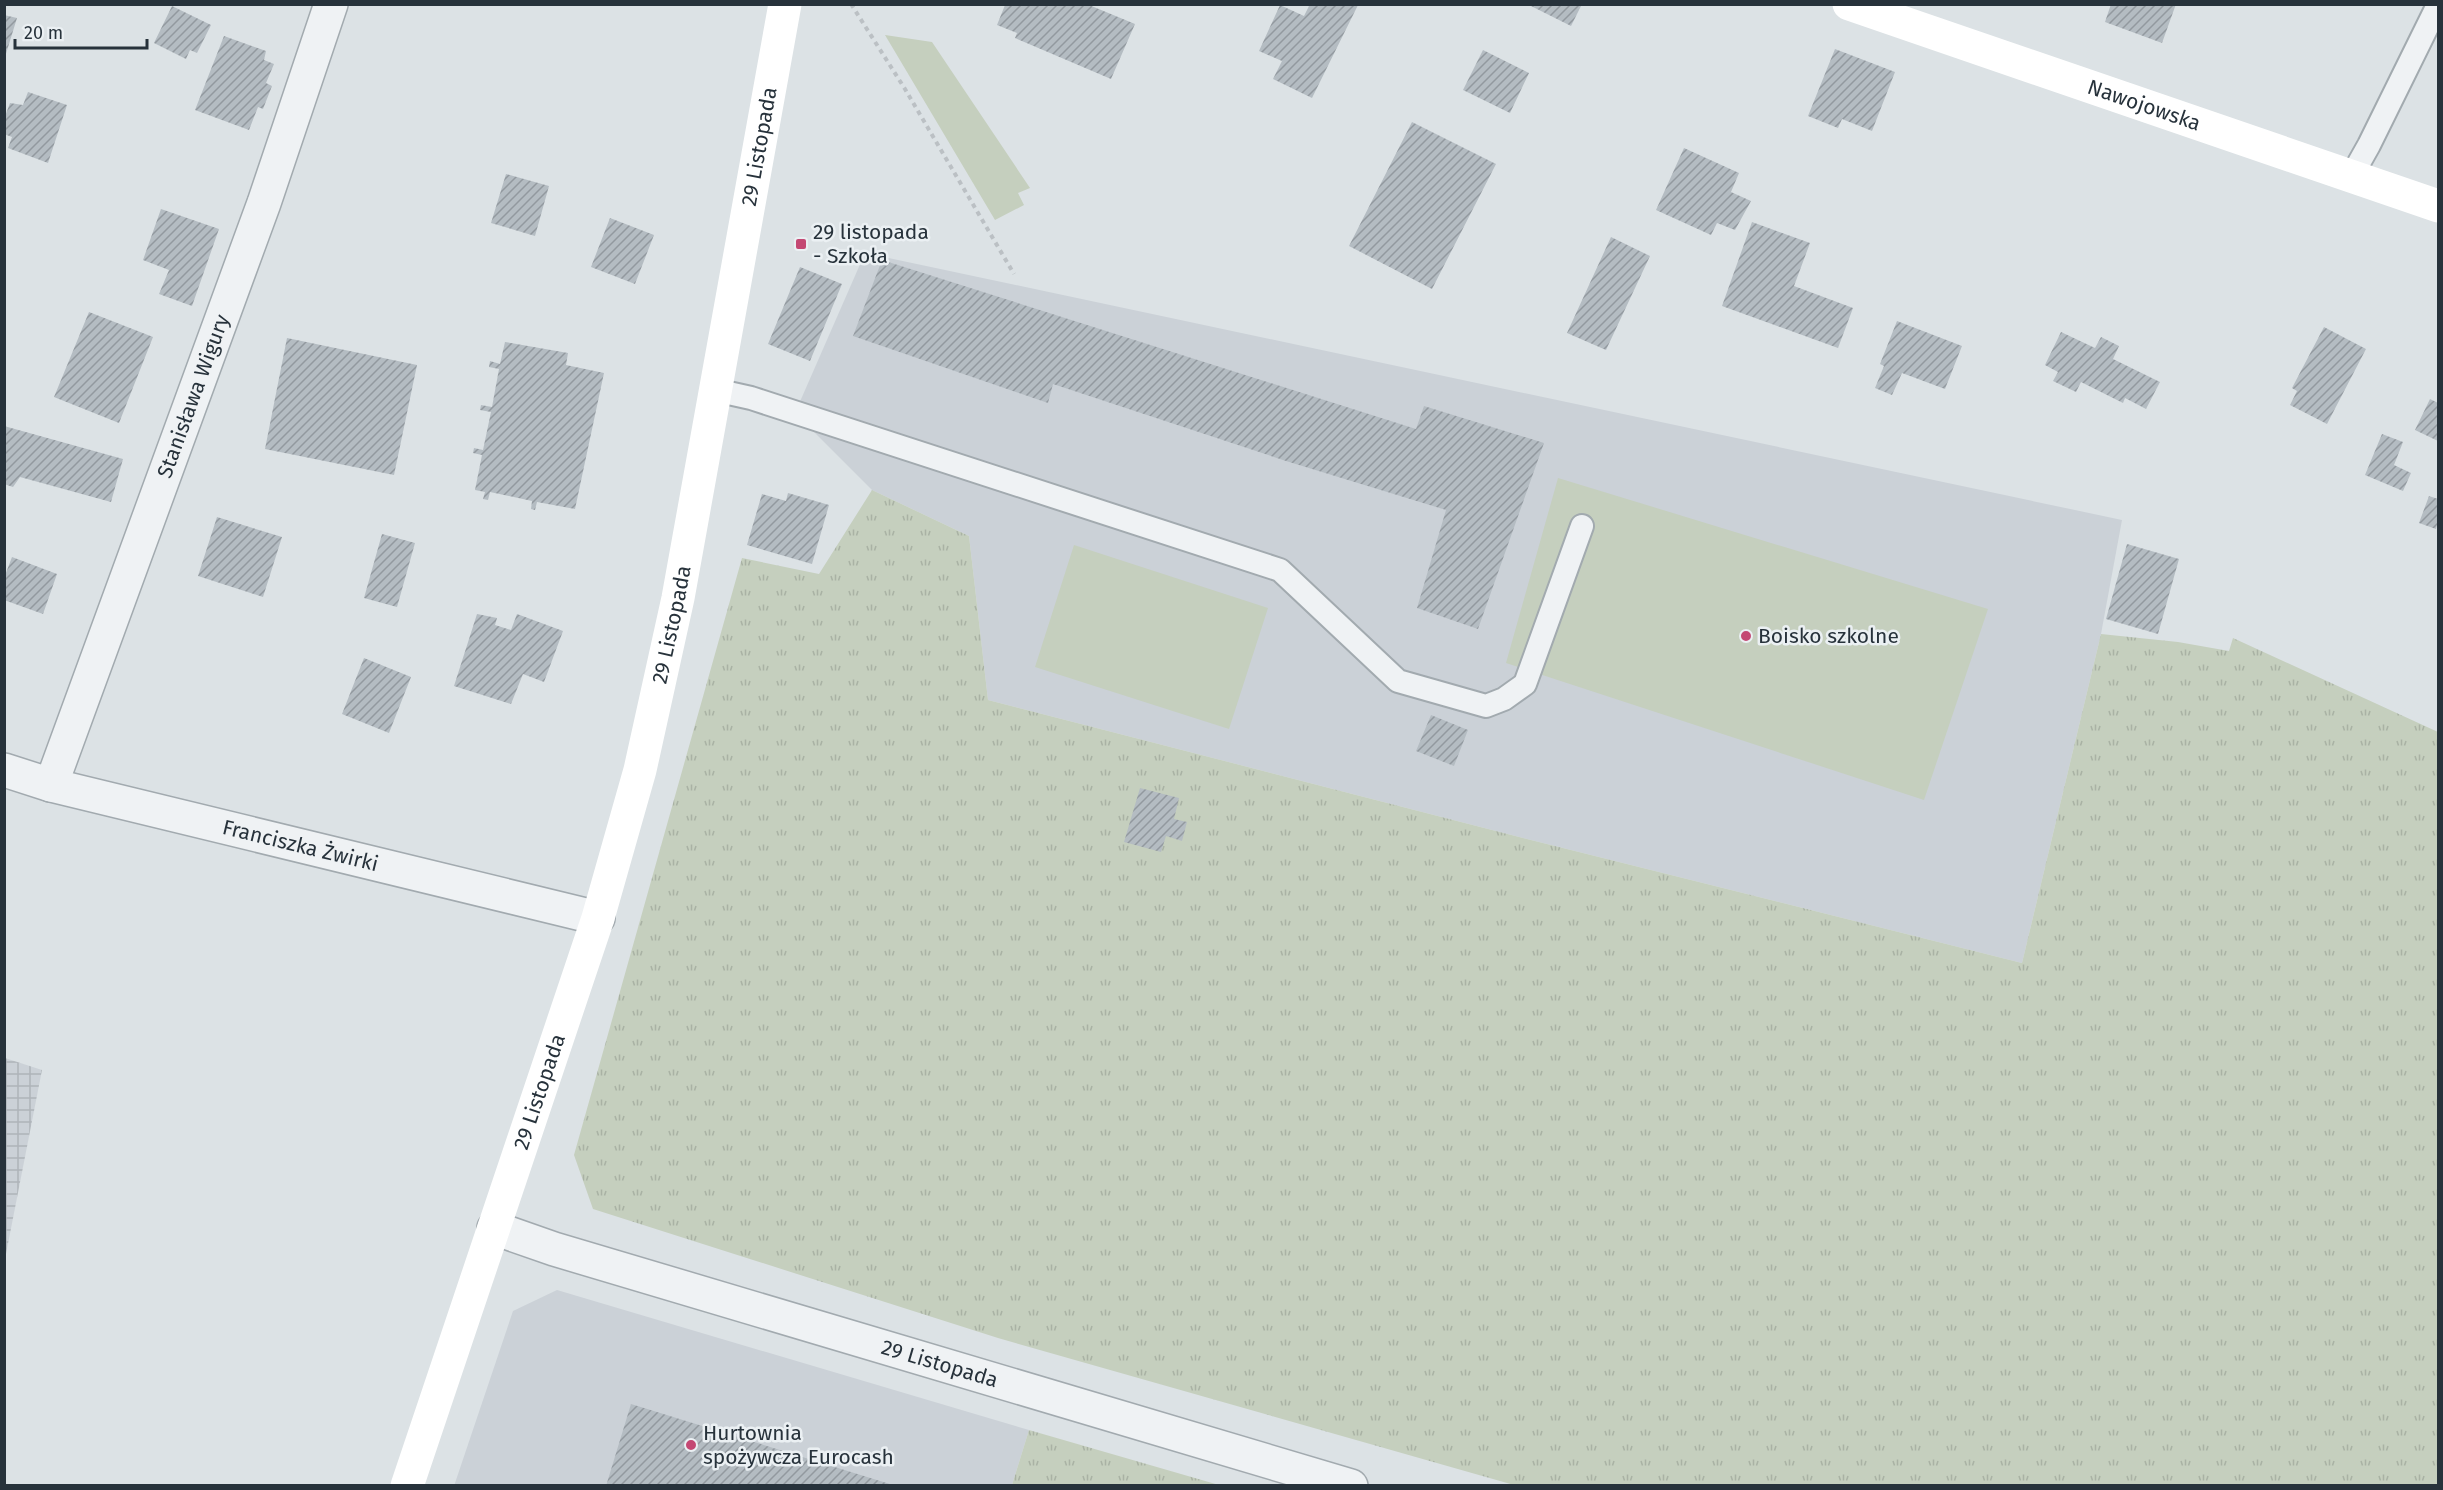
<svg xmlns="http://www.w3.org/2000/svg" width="2443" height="1490" viewBox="0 0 2443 1490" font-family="'Fira Sans',sans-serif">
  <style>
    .built { fill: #cbd1d7 }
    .industrial { fill: url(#industrial-grid) }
    .grass { fill: url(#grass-tufts) }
    .park { fill: #c5cfbe }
    .building { fill: url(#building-hatch) }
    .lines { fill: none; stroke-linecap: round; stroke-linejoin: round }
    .lane-casing { stroke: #a2aaaf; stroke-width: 26 }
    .street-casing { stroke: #a2aaaf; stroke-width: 36 }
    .path { stroke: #bbc0c4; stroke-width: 4; stroke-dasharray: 4.5 4.5; stroke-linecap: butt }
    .lane { stroke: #eff2f4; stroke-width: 22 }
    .street { stroke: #eff2f4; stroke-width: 33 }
    .secondary { stroke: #fff; stroke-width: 33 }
    .poi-dot { fill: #c44873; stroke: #ebf0f3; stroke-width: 2 }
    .labels { text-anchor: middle; stroke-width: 5; stroke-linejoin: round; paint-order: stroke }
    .street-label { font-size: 21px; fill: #27323b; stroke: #ebf0f3 }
    .poi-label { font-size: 21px; fill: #27323b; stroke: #ebf0f3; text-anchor: start }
  </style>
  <defs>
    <pattern id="industrial-grid" width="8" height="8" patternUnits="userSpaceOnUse" patternTransform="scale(1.5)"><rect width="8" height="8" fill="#cbd1d7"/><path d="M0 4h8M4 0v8" fill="none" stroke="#aeb4b9"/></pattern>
    <pattern id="grass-tufts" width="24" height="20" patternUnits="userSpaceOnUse" patternTransform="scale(1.5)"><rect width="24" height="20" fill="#c5cfbe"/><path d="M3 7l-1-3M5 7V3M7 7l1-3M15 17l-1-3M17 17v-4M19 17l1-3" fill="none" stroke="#a9b2a4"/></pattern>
    <pattern id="building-hatch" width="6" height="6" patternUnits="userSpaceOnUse" patternTransform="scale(1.5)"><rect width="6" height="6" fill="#b4bcc2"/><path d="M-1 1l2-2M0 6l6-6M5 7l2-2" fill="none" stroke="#92999f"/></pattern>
  </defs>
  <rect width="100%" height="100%" fill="#dce2e5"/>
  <!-- built -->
  <path class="built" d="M865,253L2122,520L2101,634L2022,963L1539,842L988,700L969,536L872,490L795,413Z
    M557,1290L1029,1430L1012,1485L454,1486L513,1311Z"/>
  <!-- industrial -->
  <path class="industrial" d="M5,1058L42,1070L5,1259L4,1058Z"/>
  <!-- grass -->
  <path class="grass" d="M872,490L969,536L988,700L1539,842L2022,963L2101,634L2178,642L2229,651L2233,638L2438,732V1485H1514L998,1338L593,1209L574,1155L742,558L819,574Z
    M1029,1430L1219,1485H1012Z"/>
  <!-- park -->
  <path class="park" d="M885,35L932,42L1030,188L1018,193L1024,205L995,220Z
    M1558,478L1988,609L1924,800L1506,663Z
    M1074,545L1268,608L1229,729L1035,667Z"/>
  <!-- building -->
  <path class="building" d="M1310,4L1358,5L1312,98L1273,79L1282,61L1259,51L1280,5L1304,16Z
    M1527,4H1582L1571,26Z
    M2111,4H2176L2162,43L2105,22Z
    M1005,5H1089L1135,24L1111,79L1015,38L1017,33L997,25Z
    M172,6L211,25L197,53L190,50L186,59L154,43Z
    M4,15L17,18L5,57H4Z
    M224,36L266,51L264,60L274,64L266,83L272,86L263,109L258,107L249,130L195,110Z
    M1835,49L1895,72L1872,131L1842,119L1838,128L1808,116Z
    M1483,50L1529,73L1510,113L1463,90Z
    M28,92L67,105L48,163L8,148L12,137L4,134V119L10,103L23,105Z
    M1412,122L1496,164L1432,289L1349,246Z
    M1684,148L1739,173L1731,192L1751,201L1735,230L1717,223L1711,235L1656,210Z
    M506,174L549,186L535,236L491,223Z
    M161,209L219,229L192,306L159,294L169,270L143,260Z
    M610,218L654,235L635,284L591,267Z
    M1752,222L1810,243L1794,286L1853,308L1838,348L1722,306Z
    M1611,237L1650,256L1606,350L1567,333Z
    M882,260L1416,429L1424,406L1544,443L1478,629L1417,608L1446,510L1286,461L1053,384L1048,403L853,336Z
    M800,267L842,284L810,361L768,344Z
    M89,312L153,337L119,423L54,397Z
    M1897,321L1962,346L1945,389L1902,373L1892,395L1875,388L1884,366L1880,364Z
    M2324,327L2366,349L2327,424L2290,405L2297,391L2292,388Z
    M2061,332L2095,348L2101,337L2119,346L2113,359L2160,382L2146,409L2125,398L2123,403L2081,382L2076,392L2053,381L2058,372L2045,365Z
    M287,338L417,365L394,475L265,449Z
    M505,342L568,353L566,365L604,373L575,509L537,502L535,510L531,509L532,501L490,492L488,500L483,499L485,492L475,490L482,455L473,453L474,448L483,450L491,412L480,410L481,405L492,407L499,369L489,367L490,361L500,364Z
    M2430,399L2438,403V441L2415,430Z
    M4,426L123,459L111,502L20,477L13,487L4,484Z
    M2382,434L2403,442L2394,465L2411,473L2403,491L2365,475Z
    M788,493L829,505L812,564L747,545L762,494L786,501Z
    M2429,496L2438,499V521L2436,529L2419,523Z
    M217,517L282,537L263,597L198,576Z
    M382,534L415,543L397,607L364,598Z
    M2127,544L2179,559L2158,634L2106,619Z
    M12,557L57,574L43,614L4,600V578Z
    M477,614L497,618L495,625L511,630L517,614L563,631L544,682L523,674L511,704L454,686Z
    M364,658L411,677L389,733L342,714Z
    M1431,715L1468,730L1454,766L1416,751Z
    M1140,788L1179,798L1174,819L1187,822L1182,841L1166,836L1161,852L1124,842Z
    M631,1404L893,1485V1486H606Z"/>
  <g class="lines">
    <defs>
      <path id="lane" d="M2351,177L2369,145L2438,5
        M715,390L751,398L1280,570L1398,681L1486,706L1504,699L1525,684L1582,526"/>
      <g id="street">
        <path id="s1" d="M4,770L51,785L598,918"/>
        <path id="s2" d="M51,785L264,203L331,4"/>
        <path id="s3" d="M494,1228L554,1249L1351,1486"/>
      </g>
    </defs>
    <!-- lane casing -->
    <use href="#lane" class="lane-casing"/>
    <!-- street casing -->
    <use href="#street" class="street-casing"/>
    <!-- path -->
    <path class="path" d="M851,4L905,89L1014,274"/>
    <!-- lane -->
    <use href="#lane" class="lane"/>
    <!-- street -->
    <use href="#street" class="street"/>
    <!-- secondary -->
    <g class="secondary">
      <path id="s4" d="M1849,4L2438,206"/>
      <path id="s5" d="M407,1486L598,918L640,770L678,598L785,4"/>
    </g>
  </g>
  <!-- markers -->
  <g class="poi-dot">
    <rect x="795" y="238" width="12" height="12" rx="3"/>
    <circle cx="1746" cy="636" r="6"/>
    <circle cx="691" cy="1445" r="6"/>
  </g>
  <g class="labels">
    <!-- street labels -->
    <g class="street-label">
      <text dy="7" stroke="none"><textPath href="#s4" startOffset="312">Nawojowska</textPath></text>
      <text dy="7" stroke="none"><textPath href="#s5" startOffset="1388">29 Listopada</textPath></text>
      <text dy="7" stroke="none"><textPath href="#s2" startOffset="414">Stanisława Wigury</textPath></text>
      <text dy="7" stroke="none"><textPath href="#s5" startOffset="902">29 Listopada</textPath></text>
      <text dy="7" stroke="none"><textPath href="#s1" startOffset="306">Franciszka Żwirki</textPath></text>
      <text dy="7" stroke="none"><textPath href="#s5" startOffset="416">29 Listopada</textPath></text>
      <text dy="7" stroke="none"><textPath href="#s3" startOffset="466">29 Listopada</textPath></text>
    </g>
    <!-- poi labels -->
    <g class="poi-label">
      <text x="813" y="239">29 listopada<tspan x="813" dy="24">- Szkoła</tspan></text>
      <text x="1758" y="643">Boisko szkolne</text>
      <text x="703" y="1440">Hurtownia<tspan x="703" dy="24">spożywcza Eurocash</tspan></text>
    </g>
  </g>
  <!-- border -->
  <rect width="2443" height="1490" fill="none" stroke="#27323b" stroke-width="12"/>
  <!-- scale -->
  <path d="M15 39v9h132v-9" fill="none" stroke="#27323b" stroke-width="3"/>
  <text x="24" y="39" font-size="18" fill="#27323b" stroke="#ebf0f3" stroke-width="4.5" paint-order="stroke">20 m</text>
</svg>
